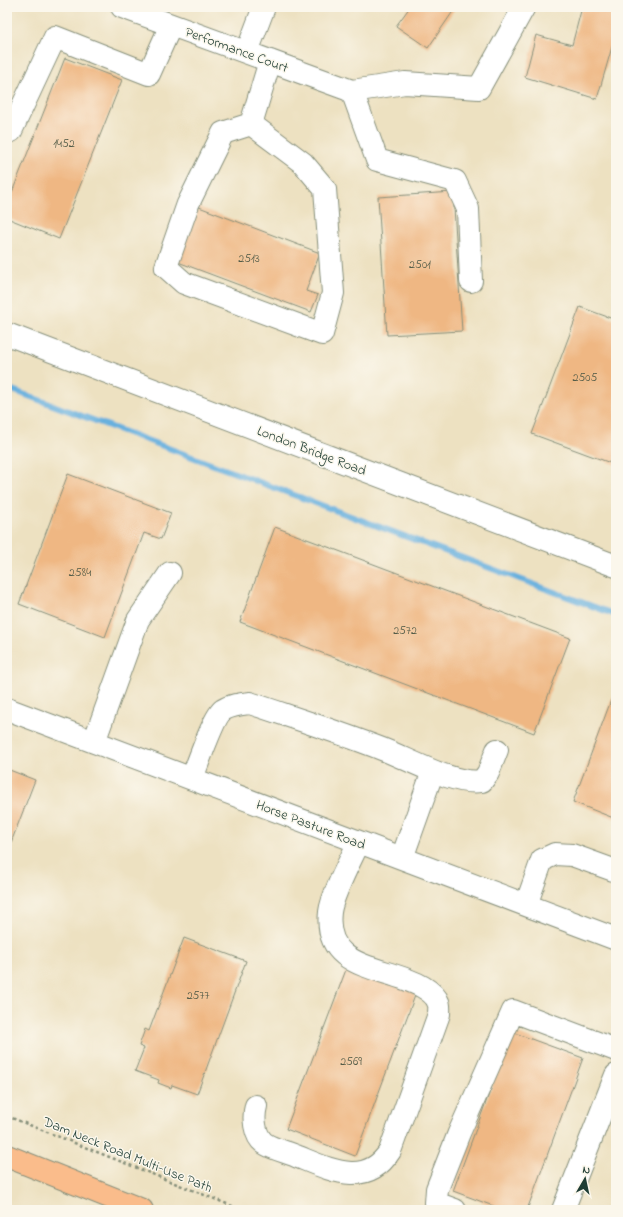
<svg xmlns="http://www.w3.org/2000/svg" width="623" height="1217" viewBox="0 0 623 1217" font-family="'Indie Flower',sans-serif">
  <style>
    .lines { fill: none; stroke-linecap: round; stroke-linejoin: round }
    .stream { stroke: #67b0de; stroke-width: 6 }
    .building { fill: #efb783 }
    .minor-casing { stroke: #868f7a; stroke-width: 24 }
    .major-casing { stroke: #868f7a; stroke-width: 24 }
    .path { stroke: #868f7a; stroke-width: 2.5; stroke-dasharray: 3 3; stroke-linecap: butt }
    .minor { stroke: #fff; stroke-width: 22 }
    .major { stroke: #fabc8b; stroke-width: 22 }
    .labels { text-anchor: middle; stroke-width: 3; stroke-linejoin: round; paint-order: stroke }
    .number-label { font-size: 12px; fill: #535c48 }
    .street-label { font-size: 14px; fill: #1f3d34; stroke: #fbf7ec }
  </style>
  <rect width="100%" height="100%" fill="#fbf7ec"/>
  <filter id="ink" filterUnits="userSpaceOnUse"><feTurbulence type="fractalNoise" baseFrequency=".025" numOctaves="2"/><feDisplacementMap in="SourceGraphic" scale="8" xChannelSelector="R" yChannelSelector="G"/><feConvolveMatrix kernelMatrix="1 2 1 2 8 2 1 2 1" color-interpolation-filters="sRGB"/></filter>
  <filter id="wash" filterUnits="userSpaceOnUse"><feTurbulence type="fractalNoise" baseFrequency=".012" numOctaves="4" result="noise"/><feDisplacementMap in="SourceGraphic" scale="16" xChannelSelector="R" yChannelSelector="G"/><feGaussianBlur stdDeviation="0.9" result="paint"/><feColorMatrix in="noise" values="0 0 0 0 0 0 0 0 0 0 0 0 0 0 0 0 0 1.4 0 .05"/><feComposite in="paint" operator="in"/></filter>
  <g filter="url(#wash)">
    <rect width="100%" height="100%" fill="#ede1c1"/>
    <g class="lines">
      <!-- stream -->
      <path class="stream" d="M7,388L616,615"/>
    </g>
    <g id="blocks">
      <!-- building -->
      <path class="building" d="M410,7H456L428,48L396,26Z
        M582,7H616V33L597,99L525,77L536,35L572,45Z
        M65,58L122,80L59,239L7,218V205Z
        M453,192L462,331L387,335L378,197Z
        M199,207L320,253L306,291L318,295L311,312L178,262Z
        M580,307L616,320V465L532,434Z
        M68,474L171,513L161,539L144,533L105,637L19,604Z
        M275,527L570,638L534,733L240,622Z
        M616,687V819L573,802Z
        M7,769L35,780L7,853Z
        M184,938L246,961L197,1094L172,1085L171,1088L158,1083L159,1080L135,1071L144,1048L139,1046L145,1029L149,1031Z
        M347,967L416,993L355,1156L286,1129Z
        M512,1032L583,1058L527,1210H504L453,1191Z"/>
    </g>
  </g>
  <g filter="url(#ink)">
    <use href="#blocks" fill-opacity="0" stroke="#868f7a" stroke-width="1"/>
    <g class="lines">
      <defs>
        <path id="minor" d="M122,7L352,91L405,83L479,88L524,7
          M247,52L264,7
          M352,91L377,160L455,181L468,209L471,281
          M251,124L303,163L325,189L333,293L322,334L184,283L166,267L188,204L223,133L251,124L270,61
          M7,129L11,131L55,37L149,74L171,25
          M7,334L616,566
          M7,709L616,939
          M94,742L138,620L170,573
          M192,778C197,766 214,716 223,710C231,705 241,704 250,703C294,718 339,732 382,749C409,759 455,786 482,781L488,773L497,750
          M402,858L433,771
          M526,905L542,860L555,854L572,855L616,871
          M256,1106C253,1117 254,1135 264,1143C272,1149 287,1152 296,1156C329,1169 366,1189 390,1151L439,1014C439,1011 440,1005 438,1002C436,996 428,990 423,987C386,965 323,972 330,912C332,895 351,859 359,842
          M455,1210L436,1203L437,1189L459,1133L513,1011L616,1050
          M563,1210L616,1075"/>
        <path id="major" d="M7,1156L142,1210"/>
      </defs>
      <!-- minor casing -->
      <use href="#minor" class="minor-casing"/>
      <!-- major casing -->
      <use href="#major" class="major-casing"/>
      <!-- path -->
      <path class="path" d="M7,1116L242,1210"/>
      <!-- minor -->
      <use href="#minor" class="minor"/>
      <!-- major -->
      <use href="#major" class="major"/>
    </g>
  </g>
  <g class="labels">
    <!-- number labels -->
    <g class="number-label">
      <text x="64" y="147">1452</text>
      <text x="249" y="262">2513</text>
      <text x="420" y="268">2501</text>
      <text x="585" y="381">2505</text>
      <text x="80" y="576">2584</text>
      <text x="405" y="634">2572</text>
      <text x="198" y="999">2577</text>
      <text x="351" y="1065">2569</text>
    </g>
    <!-- street labels -->
    <g class="street-label">
      <text transform="translate(237 49) rotate(20)" y="5">Performance Court</text>
      <text transform="translate(312 450) rotate(21)" y="5">London Bridge Road</text>
      <text transform="translate(311 824) rotate(21)" y="5">Horse Pasture Road</text>
      <text transform="translate(128 1154) rotate(22)" y="5">Dam Neck Road Multi-Use Path</text>
    </g>
  </g>
  <!-- margin -->
  <rect width="623" height="1217" fill="none" stroke="#fbf7ec" stroke-width="24"/>
  <!-- north arrow -->
  <g transform="translate(585 1179) rotate(9)" stroke="#fbf7ec" stroke-width="3" paint-order="stroke">
  <path d="M0-3L7 15L0 10L-7 15Z" fill="#1f3d34"/>
  <text y="-6" font-size="11" font-weight="bold" text-anchor="middle" fill="#1f3d34">N</text>
  </g>
</svg>
